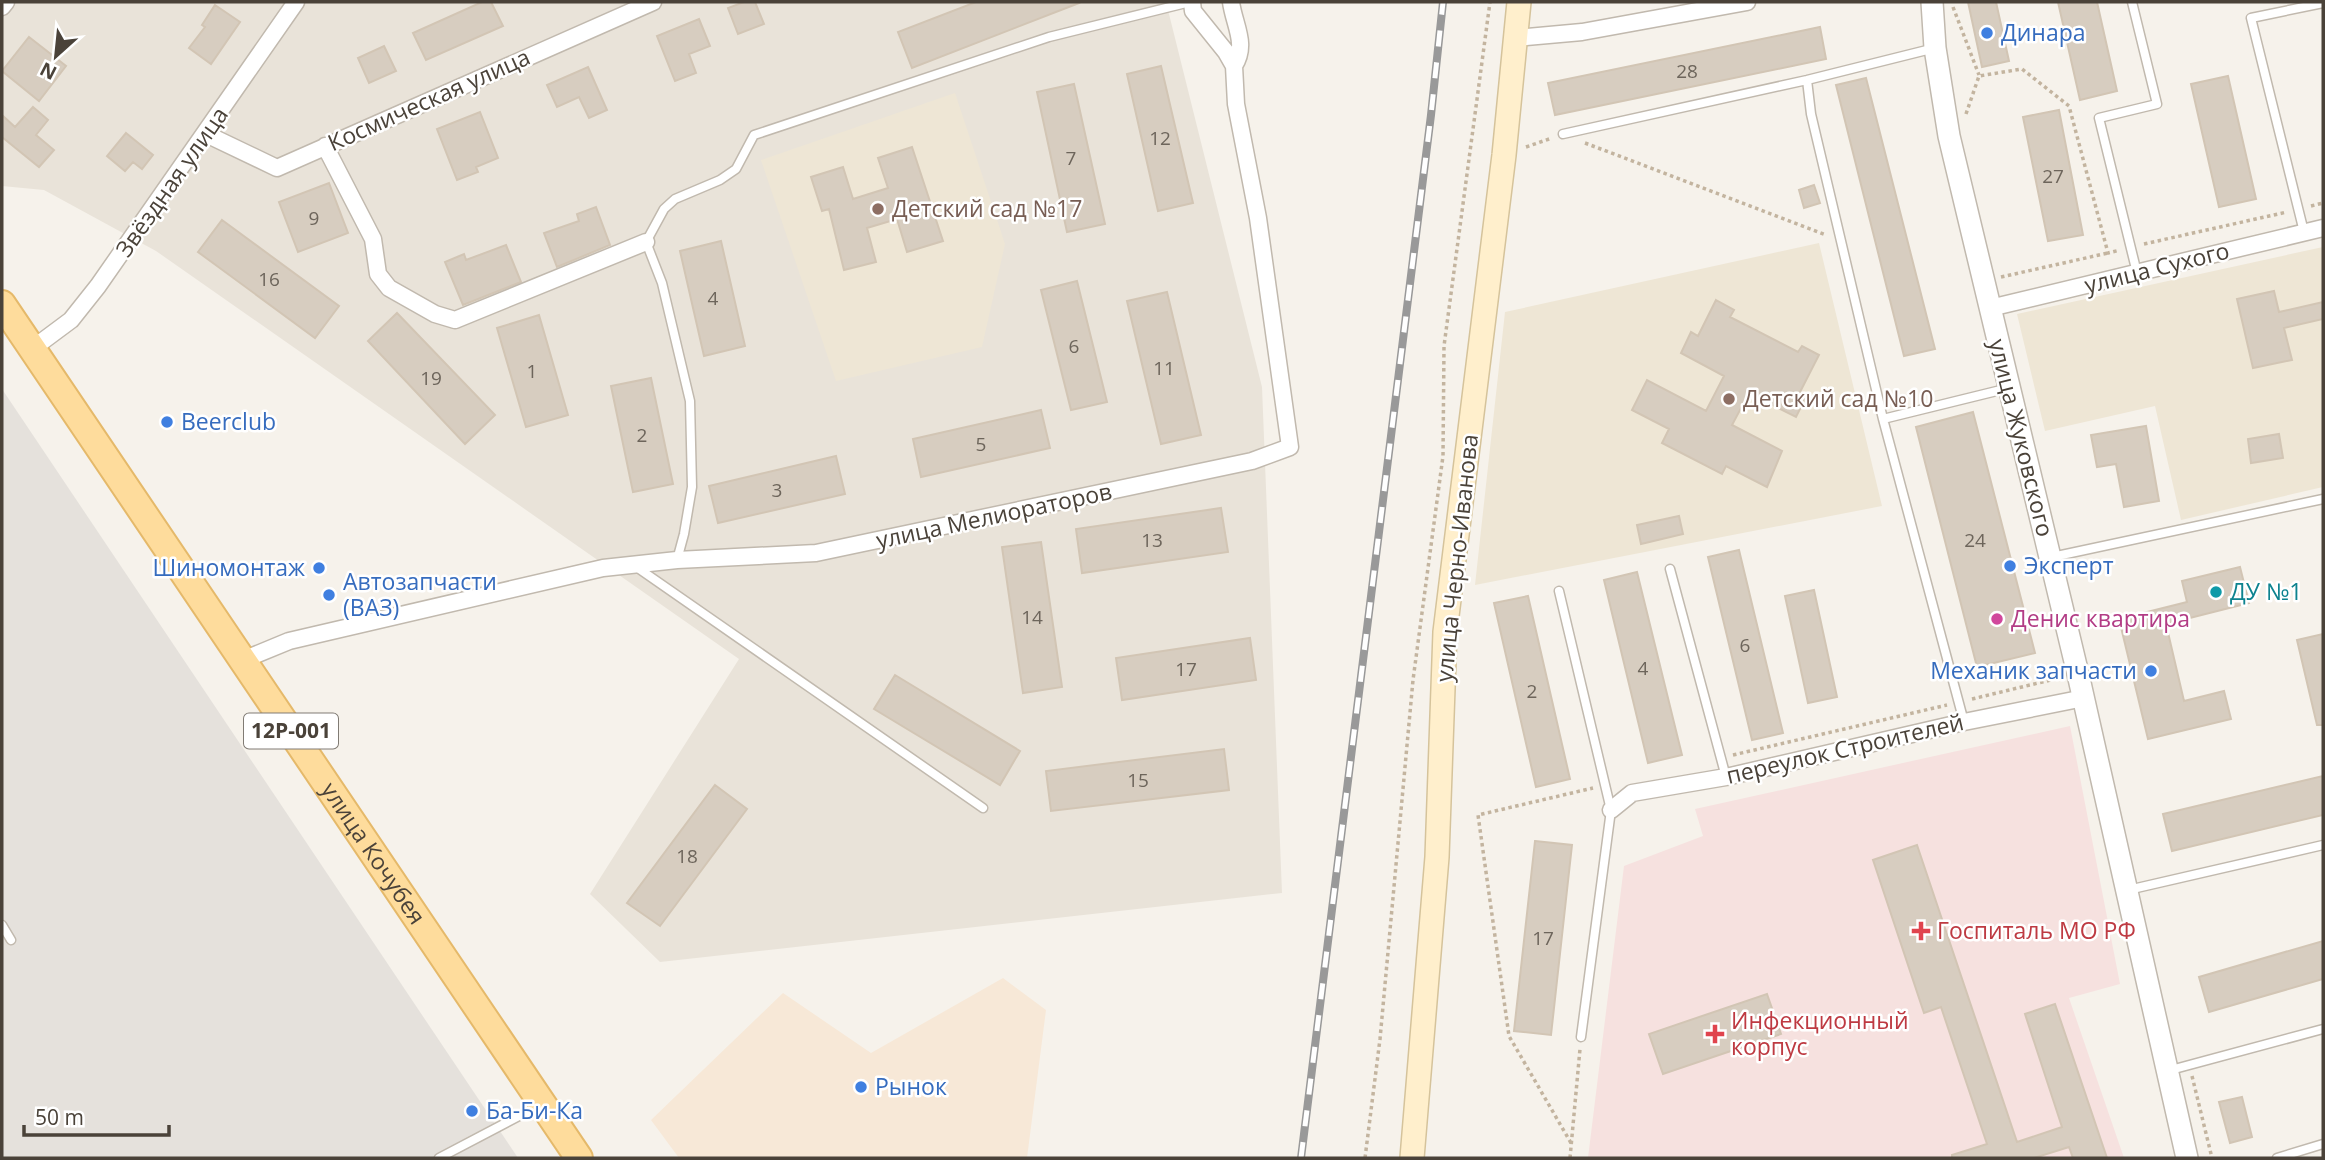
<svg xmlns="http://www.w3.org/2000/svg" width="2325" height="1160" viewBox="0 0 2325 1160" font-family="'Open Sans',sans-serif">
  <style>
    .residential { fill: #e9e3d9 }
    .commercial { fill: #f7e8d7 }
    .industrial { fill: #e5e1dc }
    .education { fill: #eee6d5 }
    .medical { fill: #f6e1df }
    .building { fill: #d7cdc0; stroke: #d2c5b4; stroke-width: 2 }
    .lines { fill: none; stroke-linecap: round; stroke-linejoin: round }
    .service-casing { stroke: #c1b9ae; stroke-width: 11 }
    .minor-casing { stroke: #c1b9ae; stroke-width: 19 }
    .tertiary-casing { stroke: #c1b9ae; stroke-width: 24 }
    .secondary-casing { stroke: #d5c39b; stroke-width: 26 }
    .primary-casing { stroke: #e5b96a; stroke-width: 30 }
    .path { stroke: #c3b49f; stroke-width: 3.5; stroke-dasharray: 3.5 3.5; stroke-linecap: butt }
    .service { stroke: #fff; stroke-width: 8 }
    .minor { stroke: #fff; stroke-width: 16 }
    .tertiary { stroke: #fff; stroke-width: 21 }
    .secondary { stroke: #ffefcc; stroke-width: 23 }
    .primary { stroke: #fedc9c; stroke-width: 26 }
    .rail-casing { stroke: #999; stroke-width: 8 }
    .rail { stroke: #fff; stroke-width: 5; stroke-dasharray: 16; stroke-linecap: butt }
    .shop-dot { fill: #3f7fe0; stroke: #fff; stroke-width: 2.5 }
    .education-dot { fill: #8d6e63; stroke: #fff; stroke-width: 2.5 }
    .culture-dot { fill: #0f9aa8; stroke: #fff; stroke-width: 2.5 }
    .hotel-dot { fill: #d1479c; stroke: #fff; stroke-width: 2.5 }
    .health-dot { fill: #e0444e; stroke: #fff; stroke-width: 2.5 }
    .labels { text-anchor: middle; stroke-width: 5; stroke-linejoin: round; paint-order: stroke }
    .number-label { font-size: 19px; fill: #6d655b }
    .shield { fill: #fff; stroke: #807b74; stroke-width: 2 }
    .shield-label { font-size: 21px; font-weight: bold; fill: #4a4239 }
    .shop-label { font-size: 23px; fill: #366cbe; stroke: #fff; text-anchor: start }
    .street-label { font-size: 23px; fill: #4a4239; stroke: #fff }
    .education-label { font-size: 23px; fill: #785e54; stroke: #fff; text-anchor: start }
    .culture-label { font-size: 23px; fill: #0d838f; stroke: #fff; text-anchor: start }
    .hotel-label { font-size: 23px; fill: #b23c85; stroke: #fff; text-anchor: start }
    .health-label { font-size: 23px; fill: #be3a42; stroke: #fff; text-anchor: start }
  </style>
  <rect width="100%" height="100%" fill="#f6f2eb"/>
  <!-- residential -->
  <path class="residential" d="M2,2H1166L1262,387L1282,893L660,962L590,894L739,659L156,251L44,190L2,186Z"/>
  <!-- commercial -->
  <path class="commercial" d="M1003,978L1046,1010L1027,1158H679L651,1120L783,993L871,1053Z"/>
  <!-- industrial -->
  <path class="industrial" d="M2,389L518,1158H2Z"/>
  <!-- education -->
  <path class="education" d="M955,93L1005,244L982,347L836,381L761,160Z
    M1819,243L1882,506L1475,585L1505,312Z
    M2323,247V487L2181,520L2155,406L2045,431L2017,314Z"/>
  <!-- medical -->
  <path class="medical" d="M2070,726L2120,984L2069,998L2124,1158H1588L1624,866L1703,836L1695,809Z"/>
  <!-- building -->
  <path class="building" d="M482,2H491L503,26L426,60L413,33Z
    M744,2H755L764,24L738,34L728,8Z
    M976,2H1078L1079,3L912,68L898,32Z
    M1968,2H1996L2009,61L1982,67Z
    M2058,2H2097L2117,91L2080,100Z
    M215,5L240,22L211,64L189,48L205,27L202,25Z
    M699,19L710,46L689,54L696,73L675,81L657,36Z
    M1820,27L1826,59L1555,115L1548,83Z
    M29,37L66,66L39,101L2,71Z
    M384,46L396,71L369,83L358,58Z
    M1161,66L1193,203L1158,211L1127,74Z
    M588,67L607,110L589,118L579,97L557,107L547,85Z
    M2228,76L2256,199L2219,207L2191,84Z
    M1866,78L1935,349L1904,356L1836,85Z
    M1074,84L1105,224L1067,232L1037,92Z
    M33,107L48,120L36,135L54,150L39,167L2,137V115L15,127Z
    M2059,110L2083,235L2048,241L2023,117Z
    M480,112L498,158L476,167L478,172L457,180L437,129Z
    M126,133L153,155L142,169L133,162L125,171L107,156Z
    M912,147L943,241L907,252L897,219L867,228L876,262L844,270L829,209L822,211L811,177L843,167L853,199L888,188L878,158Z
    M329,183L348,233L298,252L279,202Z
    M1814,185L1820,203L1804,208L1799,190Z
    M596,207L610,245L557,267L544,233L579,221L577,214Z
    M222,220L339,306L315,338L198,252Z
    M721,241L745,346L704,356L680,251Z
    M506,245L521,282L463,305L445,262L464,254L466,260Z
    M1077,281L1107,402L1071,410L1041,290Z
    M2274,291L2279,312L2323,302V319L2284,328L2292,360L2253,368L2237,299Z
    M1167,292L1201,435L1161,444L1127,301Z
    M1716,300L1734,310L1730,317L1798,352L1802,346L1819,355L1799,394L1806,397L1796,417L1749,393L1732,425L1782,451L1767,487L1726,466L1722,474L1662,443L1669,429L1632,410L1647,380L1706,411L1724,376L1681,353L1691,332L1698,336Z
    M397,313L495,415L465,444L368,341Z
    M539,315L568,415L526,427L497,328Z
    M651,378L673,484L633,492L611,386Z
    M1041,410L1050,448L921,477L913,439Z
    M1973,412L2035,653L1977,667L1916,427Z
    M2146,426L2159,501L2124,507L2116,464L2097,467L2091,435Z
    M2279,434L2283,458L2251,463L2248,439Z
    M836,456L845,494L718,523L709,486Z
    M1221,508L1228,552L1082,573L1076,529Z
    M1679,516L1683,534L1641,544L1637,525Z
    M1041,542L1062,687L1023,693L1002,547Z
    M1739,550L1783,733L1752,740L1708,557Z
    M2240,567L2249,603L2166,624L2184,701L2224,691L2231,719L2148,739L2119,619L2187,602L2182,581Z
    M1637,572L1682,755L1648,763L1604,580Z
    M1814,590L1837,697L1808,703L1785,596Z
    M1528,596L1570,779L1536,787L1494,603Z
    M2323,634V725H2317L2297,640Z
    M1250,638L1256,680L1122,700L1116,658Z
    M895,675L1020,751L1000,785L874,709Z
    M1224,749L1229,790L1051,811L1046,771Z
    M2323,776V815L2172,851L2163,814Z
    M715,785L747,809L660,926L627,903Z
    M1535,841L1572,845L1551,1035L1514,1031Z
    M1917,845L2017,1142L2062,1127L2025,1014L2055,1004L2107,1158H2073L2069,1147L2034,1158H1952V1155L1987,1144L1941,1007L1924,1013L1873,860Z
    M2323,941V979L2209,1012L2199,977Z
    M1767,994L1781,1034L1663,1074L1649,1034Z
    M2242,1097L2252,1137L2230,1143L2219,1102Z"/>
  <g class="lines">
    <defs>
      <path id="service" d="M2132,2L2157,104L2099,118L2137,273
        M1807,80L1811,114L1883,419
        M1563,134L1807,80L1935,48
        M2304,232L2251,18L2323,3
        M2052,557L2323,499
        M677,560L684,534L692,487L690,401L662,283L646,242L664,209L675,199L720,180L736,169L754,135L1049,37L1190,2
        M635,566L983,808
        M1670,569L1726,777
        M1559,591L1611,810L1581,1037
        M1964,722L1883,419L2009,388
        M2128,890L2323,845
        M2,925L11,940
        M2167,1071L2323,1029
        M439,1158L540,1105
        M2277,1158L2323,1144"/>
      <path id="minor" d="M1231,2C1234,25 1248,44 1234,66
        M2,7L6,2
        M1516,38L1582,32L1747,2
        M206,134L277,168L653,2
        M325,146L373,239L378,274L389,288L435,314L455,320L646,242
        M1990,308L2323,228
        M32,349L71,320L98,286L296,2
        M243,660L289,641L603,568L677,560L816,553L1252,461L1290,447L1258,218L1236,104L1234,66L1226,52L1193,11L1192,2
        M1611,810L1632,793L1726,777L1964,722L2084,698"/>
      <path id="tertiary" d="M1932,2L1935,48L1949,136L2078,674L2187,1158"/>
      <path id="secondary" d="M1412,1158L1437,857L1445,632L1504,155L1519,2"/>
      <g id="primary">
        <path id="s1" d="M2,304L579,1158"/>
      </g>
    </defs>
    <!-- service casing -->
    <use href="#service" class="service-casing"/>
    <!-- minor casing -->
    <use href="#minor" class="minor-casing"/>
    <!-- tertiary casing -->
    <use href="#tertiary" class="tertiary-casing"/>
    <!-- secondary casing -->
    <use href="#secondary" class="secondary-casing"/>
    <!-- primary casing -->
    <use href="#primary" class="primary-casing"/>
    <!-- path -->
    <path class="path" d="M1953,7L1979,75
      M1966,114L1979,76L2022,69L2069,106L2108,253L2120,250
      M1585,143L1826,235
      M1526,147L1552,138
      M2311,206L2323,203
      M2144,244L2287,212
      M2001,277L2108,253
      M1972,699L2059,678
      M1733,755L1947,705
      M2192,1076L2212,1158
      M1571,1143L1509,1036L1478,815L1593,788
      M1365,1158L1380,1039L1413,680L1443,456L1444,346L1490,2
      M1570,1158L1580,1049"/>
    <!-- service -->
    <use href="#service" class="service"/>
    <!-- minor -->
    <use href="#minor" class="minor"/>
    <!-- tertiary -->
    <use href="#tertiary" class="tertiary"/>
    <!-- secondary -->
    <use href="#secondary" class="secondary"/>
    <!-- primary -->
    <use href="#primary" class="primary"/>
    <defs>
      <path id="rail" d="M1301,1158L1431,115L1443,2"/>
    </defs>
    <!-- rail casing -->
    <use href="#rail" class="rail-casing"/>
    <!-- rail -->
    <use href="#rail" class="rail"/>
  </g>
  <!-- markers -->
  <g class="shop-dot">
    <circle cx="1987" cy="33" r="7"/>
    <circle cx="167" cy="422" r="7"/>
    <circle cx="2010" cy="566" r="7"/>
    <circle cx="319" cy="568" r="7"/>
    <circle cx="329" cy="595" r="7"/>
    <circle cx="2151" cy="671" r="7"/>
    <circle cx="861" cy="1087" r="7"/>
    <circle cx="472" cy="1111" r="7"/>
  </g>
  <g class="education-dot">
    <circle cx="878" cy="209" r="7"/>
    <circle cx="1729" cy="399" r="7"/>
  </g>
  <circle class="culture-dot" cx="2216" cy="592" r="7"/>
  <circle class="hotel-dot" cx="1997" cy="619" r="7"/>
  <g class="health-dot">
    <path d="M1917.5 920.5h7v7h7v7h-7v7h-7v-7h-7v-7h7z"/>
    <path d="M1711.5 1023.5h7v7h7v7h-7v7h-7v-7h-7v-7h7z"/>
  </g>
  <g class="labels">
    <!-- number labels -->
    <g class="number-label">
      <text x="1687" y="78">28</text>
      <text x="1160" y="145">12</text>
      <text x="1071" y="165">7</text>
      <text x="2053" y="183">27</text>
      <text x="314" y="225">9</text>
      <text x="269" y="286">16</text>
      <text x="713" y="305">4</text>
      <text x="1074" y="353">6</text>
      <text x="1164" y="375">11</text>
      <text x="532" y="378">1</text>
      <text x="431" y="385">19</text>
      <text x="642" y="442">2</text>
      <text x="981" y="451">5</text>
      <text x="777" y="497">3</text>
      <text x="1152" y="547">13</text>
      <text x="1975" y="547">24</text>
      <text x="1032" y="624">14</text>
      <text x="1745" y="652">6</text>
      <text x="1643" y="675">4</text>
      <text x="1186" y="676">17</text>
      <text x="1532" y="698">2</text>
      <text x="1138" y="787">15</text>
      <text x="687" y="863">18</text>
      <text x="1543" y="945">17</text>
    </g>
    <!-- shield labels -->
    <rect class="shield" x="244" y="713.5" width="94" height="35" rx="5"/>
    <g class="shield-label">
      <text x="291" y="738">12Р-001</text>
    </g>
    <!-- shop labels -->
    <g class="shop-label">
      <text x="2001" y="41">Динара</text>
      <text x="181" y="430">Beerclub</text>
      <text x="2024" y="574">Эксперт</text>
      <text x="305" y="576" text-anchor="end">Шиномонтаж</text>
      <text x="343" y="590">Автозапчасти<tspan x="343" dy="26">(ВАЗ)</tspan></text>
      <text x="2137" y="679" text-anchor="end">Механик запчасти</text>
      <text x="875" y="1095">Рынок</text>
      <text x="486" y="1119">Ба-Би-Ка</text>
    </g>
    <!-- street labels -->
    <g class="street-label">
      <text transform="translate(429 100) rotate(-24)" y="8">Космическая улица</text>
      <text transform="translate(172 182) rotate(-55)" y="8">Звёздная улица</text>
      <text transform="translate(2157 268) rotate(-14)" y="8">улица Сухого</text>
      <text transform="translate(2021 438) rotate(76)" y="8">улица Жуковского</text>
      <text transform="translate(994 516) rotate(-12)" y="8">улица Мелиораторов</text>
      <text transform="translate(1457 558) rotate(-84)" y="8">улица Черно-Иванова</text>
      <text transform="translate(1845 749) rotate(-13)" y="8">переулок Строителей</text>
      <text dy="8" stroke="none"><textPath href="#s1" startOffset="663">улица Кочубея</textPath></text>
    </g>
    <!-- education labels -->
    <g class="education-label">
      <text x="892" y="217">Детский сад №17</text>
      <text x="1743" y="407">Детский сад №10</text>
    </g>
    <!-- culture labels -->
    <g class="culture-label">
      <text x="2230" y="600">ДУ №1</text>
    </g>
    <!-- hotel labels -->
    <g class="hotel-label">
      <text x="2011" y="627">Денис квартира</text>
    </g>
    <!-- health labels -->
    <g class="health-label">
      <text x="1937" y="939">Госпиталь МО РФ</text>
      <text x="1731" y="1029">Инфекционный<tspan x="1731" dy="26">корпус</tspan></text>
    </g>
  </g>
  <!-- border -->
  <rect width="2325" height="1160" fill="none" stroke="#4a4239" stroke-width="7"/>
  <!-- north arrow -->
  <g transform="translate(56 56) rotate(207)" stroke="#ffffff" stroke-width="5" paint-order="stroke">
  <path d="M0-5L12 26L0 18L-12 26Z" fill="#4a4239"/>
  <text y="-10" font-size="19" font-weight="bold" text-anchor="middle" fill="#4a4239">N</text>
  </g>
  <!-- scale -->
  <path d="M24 1125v10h145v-10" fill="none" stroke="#4a4239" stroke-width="3.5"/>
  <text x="35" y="1125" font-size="21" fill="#4a4239" stroke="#ffffff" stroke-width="5" paint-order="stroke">50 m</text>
</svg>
